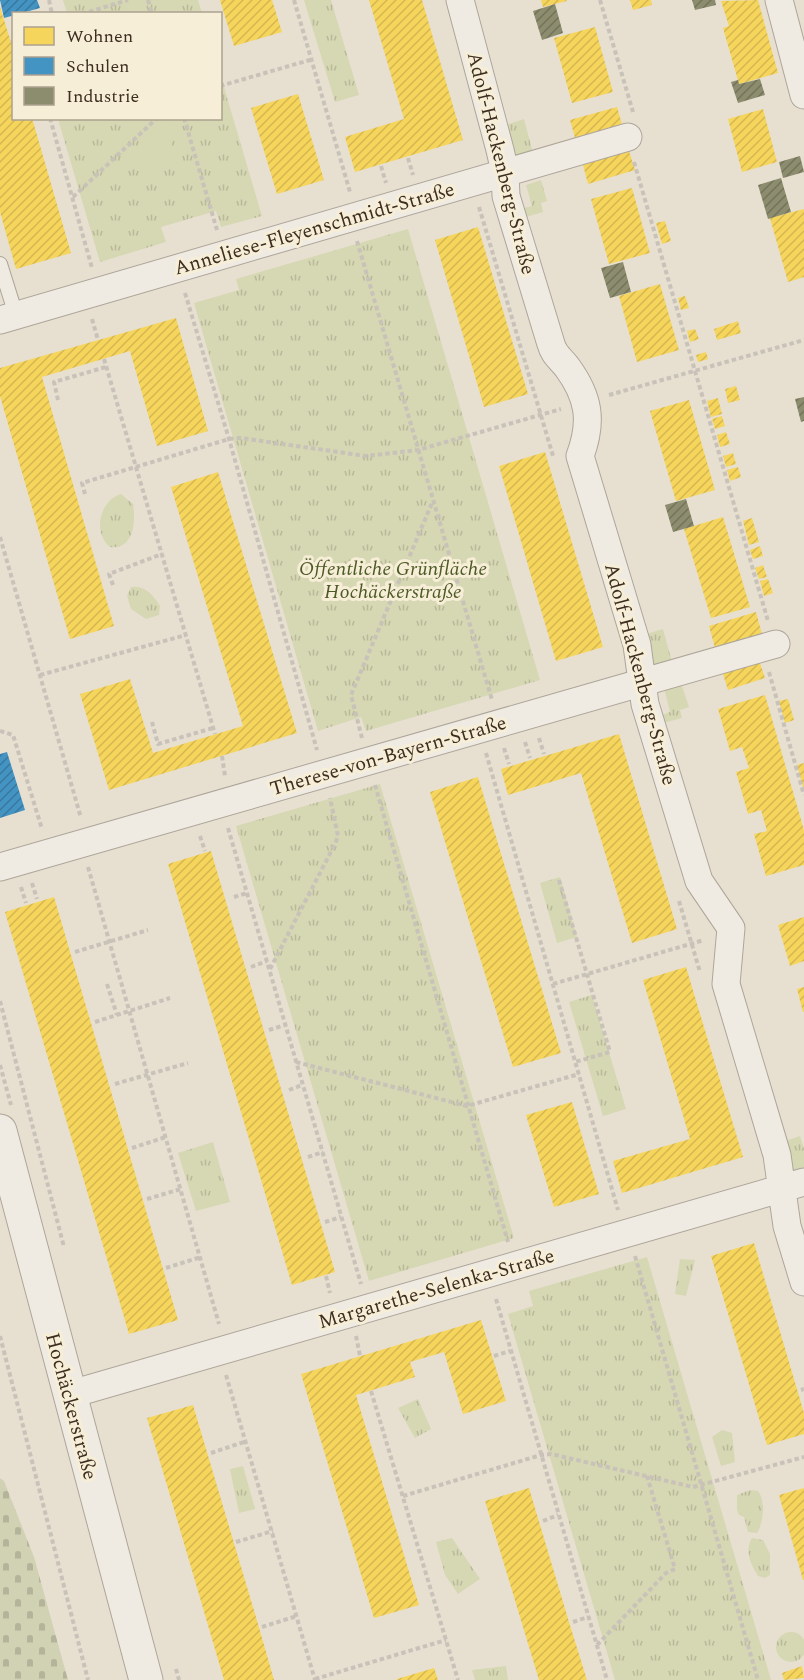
<svg xmlns="http://www.w3.org/2000/svg" width="804" height="1680" viewBox="0 0 804 1680" font-family="Spectral,serif">
  <style>
    .grass { fill: url(#grass-tufts) }
    .cemetery { fill: url(#cemetery-stones) }
    .pitch { fill: #d6d7b3 }
    .homes { fill: url(#homes-hatch) }
    .schools { fill: url(#schools-hatch) }
    .industry { fill: url(#industry-hatch) }
    .lines { fill: none; stroke-linecap: round; stroke-linejoin: round }
    .service-casing { stroke: #ada599; stroke-width: 16 }
    .minor-casing { stroke: #ada599; stroke-width: 29 }
    .tertiary-casing { stroke: #ada599; stroke-width: 35 }
    .path { stroke: #c8c2b9; stroke-width: 4; stroke-dasharray: 4.5 3; stroke-linecap: butt }
    .service { stroke: #efebe3; stroke-width: 14 }
    .minor { stroke: #efebe3; stroke-width: 27 }
    .tertiary { stroke: #efebe3; stroke-width: 33 }
    .labels { text-anchor: middle; stroke-width: 6; stroke-linejoin: round; paint-order: stroke }
    .street-label { font-size: 20px; fill: #3d2e20; stroke: #f7eed8 }
    .park-label { font-size: 20px; font-style: italic; fill: #4d5a26; stroke: #f7eed8 }
  </style>
  <defs>
    <pattern id="grass-tufts" width="24" height="20" patternUnits="userSpaceOnUse" patternTransform="scale(1.5)"><rect width="24" height="20" fill="#d6d7b3"/><path d="M3 7l-1-3M5 7V3M7 7l1-3M15 17l-1-3M17 17v-4M19 17l1-3" fill="none" stroke="#b9b99a"/></pattern>
    <pattern id="cemetery-stones" width="16" height="16" patternUnits="userSpaceOnUse" patternTransform="scale(1.5)"><rect width="16" height="16" fill="#d1d1b3"/><path d="M2 7V4a2 2 0 0 1 4 0v3zM10 15v-3a2 2 0 0 1 4 0v3z" fill="#b4b49a"/></pattern>
    <pattern id="homes-hatch" width="6" height="6" patternUnits="userSpaceOnUse" patternTransform="scale(1.5)"><rect width="6" height="6" fill="#f6d55c"/><path d="M-1 1l2-2M0 6l6-6M5 7l2-2" fill="none" stroke="#d4b750"/></pattern>
    <pattern id="schools-hatch" width="6" height="6" patternUnits="userSpaceOnUse" patternTransform="scale(1.5)"><rect width="6" height="6" fill="#4393c3"/><path d="M-1 1l2-2M0 6l6-6M5 7l2-2" fill="none" stroke="#39789e"/></pattern>
    <pattern id="industry-hatch" width="6" height="6" patternUnits="userSpaceOnUse" patternTransform="scale(1.5)"><rect width="6" height="6" fill="#8c8c6e"/><path d="M-1 1l2-2M0 6l6-6M5 7l2-2" fill="none" stroke="#74735a"/></pattern>
  </defs>
  <rect width="100%" height="100%" fill="#e7e0d1"/>
  <!-- grass -->
  <path class="grass" d="M63,0H198L202,13H67Z
    M304,0H331L359,95L335,102Z
    M221,77L262,216L221,227L216,211L161,227L166,242L100,262L58,119L220,118Z
    M524,119L533,153L515,158L506,125Z
    M541,180L547,201L541,203L543,212L526,217L524,208L532,206L526,185Z
    M408,229L540,680L366,731L361,717L318,731L194,303L239,290L236,279Z
    M121,494L133,504C136,521 134,550 110,547C92,532 100,500 121,494Z
    M131,587C145,585 153,595 160,606L159,615L146,619L131,609L127,596Z
    M663,629L672,662L653,668L643,635Z
    M681,683L689,707L680,710L682,718L663,723L661,715L670,712L664,688Z
    M380,784L514,1238L369,1281L236,826Z
    M560,877L577,937L557,943L540,883Z
    M592,995L626,1109L603,1116L569,1002Z
    M800,1136L804,1149V1169L792,1173L782,1142Z
    M213,1142L230,1202L196,1211L178,1153Z
    M647,1257L771,1680H615L508,1314L533,1306L529,1291Z
    M680,1259L695,1260L686,1296L675,1294Z
    M418,1399L431,1429L415,1438L398,1408Z
    M722,1430L732,1433L735,1462L721,1466L712,1437Z
    M243,1466L255,1509L239,1513L230,1469Z
    M750,1490L758,1491C766,1501 763,1524 757,1533L748,1532L744,1517L739,1515L737,1510V1495Z
    M452,1538L480,1579L458,1594L445,1575L436,1542Z
    M752,1538L763,1540L770,1554V1575L765,1578L758,1576C751,1565 744,1550 752,1538Z
    M776 1647a15 15 0 1 1 30 0a15 15 0 1 1-30 0Z
    M506,1666L508,1680H475L472,1670Z"/>
  <!-- cemetery -->
  <path class="cemetery" d="M0,1478L4,1481L34,1557L68,1680H0Z"/>
  <!-- pitch -->
  <path class="pitch" d="M133,119H164L178,164L150,173Z"/>
  <!-- homes -->
  <path class="homes" d="M220,0H272L282,32L234,46Z
    M369,0H422L463,140L355,172L345,137L404,119Z
    M541,0H566L567,1L543,7Z
    M630,0H651L652,5L633,10Z
    M758,0L778,73L739,84L723,28L729,26L721,1Z
    M0,7L14,52V118H32L71,253L16,269L0,212Z
    M595,27L613,92L572,103L554,38Z
    M298,94L324,180L277,194L251,108Z
    M617,107L622,124L575,138L570,120Z
    M763,109L777,162L742,172L728,119Z
    M629,151L635,170L588,184L583,165Z
    M632,188L650,253L609,264L591,199Z
    M804,209V277L788,282L770,218Z
    M665,221L671,241L662,244L656,223Z
    M478,227L528,394L484,407L435,240Z
    M660,284L679,350L637,362L619,296Z
    M685,296L689,308L681,310L678,298Z
    M176,318L208,431L157,446L130,351L42,377L114,626L70,639L0,396V368Z
    M738,321L741,333L717,340L714,329Z
    M695,329L699,339L690,342L687,331Z
    M706,352L708,359L698,362L696,355Z
    M736,386L740,400L728,403L725,389Z
    M718,398L722,414L711,417L707,401Z
    M689,400L715,490L676,501L650,411Z
    M722,416L725,426L715,429L712,419Z
    M726,432L730,444L720,447L717,435Z
    M545,452L603,647L556,661L499,466Z
    M733,453L736,464L726,467L723,456Z
    M738,467L741,477L730,481L727,470Z
    M218,472L297,733L109,790L80,694L130,679L153,753L243,726L171,487Z
    M723,517L750,607L711,618L684,529Z
    M752,518L759,542L749,545L743,521Z
    M760,546L763,556L753,559L750,550Z
    M763,565L767,577L759,579L755,568Z
    M768,579L773,593L764,596L760,581Z
    M756,612L762,634L715,648L709,626Z
    M759,660L765,678L728,690L722,671Z
    M765,695L804,830V865L766,876L754,834L767,831L761,810L748,814L736,772L749,768L742,747L730,751L718,709Z
    M788,699L794,720L785,723L779,701Z
    M619,734L677,929L632,943L581,773L508,795L501,769Z
    M804,763V787H803L797,765Z
    M478,777L561,1053L513,1067L430,792Z
    M211,851L335,1272L292,1285L168,864Z
    M54,897L178,1320L129,1334L5,912Z
    M804,917V961L790,966L778,925Z
    M686,967L743,1157L622,1193L613,1161L690,1139L643,980Z
    M804,987V1012H803L797,989Z
    M572,1102L599,1194L554,1207L526,1115Z
    M754,1243L804,1413V1434L767,1445L711,1256Z
    M481,1320L506,1401L463,1414L444,1352L410,1362L415,1377L356,1395L419,1605L374,1618L301,1374Z
    M193,1405L258,1624L274,1680H224L174,1509L147,1418Z
    M529,1488L569,1622L587,1680H539L485,1501Z
    M804,1488V1580H803L779,1495Z
    M802,1666L804,1678L784,1680L782,1673Z
    M434,1668L438,1680H397V1679Z"/>
  <!-- schools -->
  <path class="schools" d="M0,0H37L40,8L4,18Z
    M7,752L25,810L0,818V754Z"/>
  <!-- industry -->
  <path class="industry" d="M692,0H715L716,5L695,10Z
    M555,4L563,33L542,40L533,11Z
    M760,79L765,95L738,103L731,82L738,80L739,84Z
    M800,156L804,172L783,178L779,162Z
    M781,178L791,212L768,219L758,185Z
    M623,262L631,292L610,298L601,268Z
    M804,397V421L801,422L795,399Z
    M686,499L694,526L673,532L665,505Z"/>
  <g class="lines">
    <defs>
      <path id="service" d="M0,264L16,315"/>
      <path id="minor" d="M460,0L500,150L505,172L506,196L551,344C554,355 560,358 567,367C589,397 593,421 580,456L637,645L645,704L699,881L731,928L726,984L777,1155L787,1226L804,1282
        M779,0L804,95
        M0,320L628,137
        M0,867L776,644
        M68,1395L804,1182"/>
      <path id="tertiary" d="M0,1131L146,1680"/>
    </defs>
    <!-- service casing -->
    <use href="#service" class="service-casing"/>
    <!-- minor casing -->
    <use href="#minor" class="minor-casing"/>
    <!-- tertiary casing -->
    <use href="#tertiary" class="tertiary-casing"/>
    <!-- path -->
    <path class="path" d="M49,0L52,14
      M148,0L152,14
      M294,0L350,192
      M600,0L633,112
      M82,14L128,0
      M11,42L14,41
      M220,86L310,60
      M50,118L92,268
      M184,118L217,230
      M408,158L413,175
      M634,162L768,621
      M381,166L386,183
      M73,197L157,118
      M479,207L553,456
      M357,241L492,700
      M185,293L229,439L317,750
      M92,319L98,340
      M104,359L215,734
      M609,395L804,340
      M58,400L54,382L106,367
      M85,494L82,483L229,439L241,438L366,456L418,450L561,409
      M0,537L81,818
      M113,585L109,574L162,554
      M769,672L804,795
      M40,675L186,635
      M152,722L158,744L213,728
      M0,731L13,735L42,829
      M362,738L351,695L432,503
      M539,738L544,754
      M525,742L530,758
      M504,748L509,764
      M486,753L618,1210
      M222,756L225,776
      M375,785L508,1242
      M228,828L361,1284
      M200,836L205,851
      M88,867L219,1324
      M559,880L610,1052L575,1062
      M32,883L37,899
      M21,887L26,903
      M234,897L247,893
      M679,901L700,972
      M75,952L148,930
      M251,967L267,961
      M270,969L335,844L338,836L330,798
      M107,984L117,1015
      M553,984L704,940
      M0,1001L64,1247
      M95,1022L170,998
      M269,1030L285,1025
      M296,1062L467,1106L579,1074
      M0,1065L11,1105
      M115,1084L188,1063
      M289,1090L302,1085
      M132,1148L166,1137
      M308,1157L323,1152
      M147,1199L181,1189
      M325,1222L341,1217
      M635,1256L758,1680
      M166,1268L201,1257
      M326,1276L330,1293
      M496,1299L607,1680
      M0,1336L88,1680
      M356,1336L360,1356
      M494,1356L510,1351
      M226,1375L315,1680
      M801,1390L804,1389
      M371,1391L458,1680
      M211,1453L247,1441
      M403,1496L541,1455L551,1454L693,1487L804,1457
      M543,1521L558,1515
      M236,1542L273,1531
      M573,1622L588,1617
      M262,1627L297,1616
      M597,1645L666,1573L675,1569L647,1476
      M176,1669L179,1680
      M315,1679L446,1640"/>
    <!-- service -->
    <use href="#service" class="service"/>
    <!-- minor -->
    <use href="#minor" class="minor"/>
    <!-- tertiary -->
    <use href="#tertiary" class="tertiary"/>
  </g>
  <g class="labels">
    <!-- street labels -->
    <g class="street-label">
      <text transform="translate(502 163) rotate(76)" y="7">Adolf-Hackenberg-Straße</text>
      <text transform="translate(314 228) rotate(-16)" y="7">Anneliese-Fleyenschmidt-Straße</text>
      <text transform="translate(641 674) rotate(75)" y="7">Adolf-Hackenberg-Straße</text>
      <text transform="translate(388 755) rotate(-16)" y="7">Therese-von-Bayern-Straße</text>
      <text transform="translate(436 1288) rotate(-16)" y="7">Margarethe-Selenka-Straße</text>
      <text transform="translate(72 1406) rotate(75)" y="7">Hochäckerstraße</text>
    </g>
    <!-- park labels -->
    <g class="park-label">
      <text x="393" y="575">Öffentliche Grünfläche<tspan x="393" dy="23">Hochäckerstraße</tspan></text>
    </g>
  </g>
  <!-- legend -->
  <rect x="12" y="12" width="210" height="108" fill="#f7eed8" stroke="#ada18e" stroke-width="1.5"/>
  <rect x="24" y="27" width="30" height="18" fill="#f6d55c" stroke="#ada18e" stroke-width="1.5"/>
  <text x="66" y="42" font-size="18" fill="#3d2e20">Wohnen</text>
  <rect x="24" y="57" width="30" height="18" fill="#4393c3" stroke="#ada18e" stroke-width="1.5"/>
  <text x="66" y="72" font-size="18" fill="#3d2e20">Schulen</text>
  <rect x="24" y="87" width="30" height="18" fill="#8c8c6e" stroke="#ada18e" stroke-width="1.5"/>
  <text x="66" y="102" font-size="18" fill="#3d2e20">Industrie</text>
</svg>
